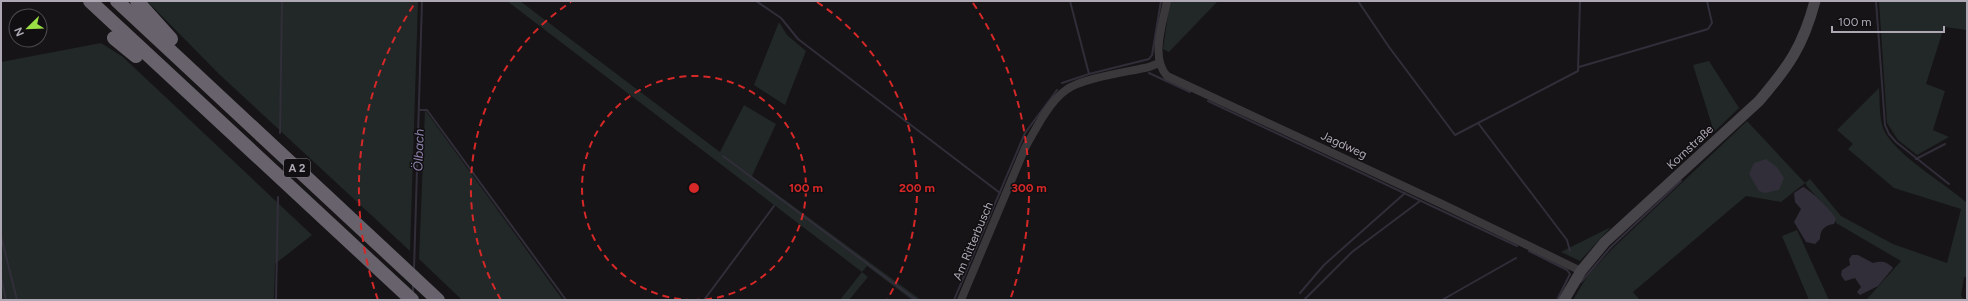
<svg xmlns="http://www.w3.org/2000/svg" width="1968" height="301" viewBox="0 0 1968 301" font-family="Figtree,sans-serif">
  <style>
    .green { fill: #212827 }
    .water { fill: #312e3a }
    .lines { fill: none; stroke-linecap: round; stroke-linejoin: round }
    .stream { stroke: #312e3a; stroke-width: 2 }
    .street { stroke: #3b383c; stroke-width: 8 }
    .secondary { stroke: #47444a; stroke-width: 11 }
    .highway { stroke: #67626b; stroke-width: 14 }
    .ring { fill: none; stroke: #d62828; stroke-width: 2; stroke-dasharray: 7 5 }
    .labels { text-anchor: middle; stroke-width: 3; stroke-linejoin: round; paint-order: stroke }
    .shield { fill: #110f11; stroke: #7f7a84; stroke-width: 1 }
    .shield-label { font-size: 11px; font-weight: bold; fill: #aea8b5 }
    .street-label { font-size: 12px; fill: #aea8b5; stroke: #110f11 }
    .water-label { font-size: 13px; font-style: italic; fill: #8d82ac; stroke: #110f11 }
    .centre { fill: #d62828; stroke: #110f11; stroke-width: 2 }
    .ring-label { font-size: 12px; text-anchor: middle; font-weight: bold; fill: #d62828; stroke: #110f11; stroke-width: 3; stroke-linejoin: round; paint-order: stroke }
  </style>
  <rect width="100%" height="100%" fill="#161416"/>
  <!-- green -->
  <path class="green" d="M147,1H418L410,251L219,74Z
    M507,1H520L720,152L744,105L776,124L752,176L921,300H912L867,266L862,272L868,277L849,300H840L862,272Z
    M1170,1H1218L1169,52L1163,49Z
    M1879,1H1967V30L1944,27L1926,84L1945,91L1933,130L1949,137L1917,155L1898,140L1887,123Z
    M779,22L787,35L806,51L785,105L754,85Z
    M101,43L123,57L312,235L275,264L274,300H1V62Z
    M1709,61L1739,108L1714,132L1693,65Z
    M1879,88C1880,100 1879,116 1883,128C1892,153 1946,184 1967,203V277H1964L1961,296L1965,300H1866L1901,261L1836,223C1834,212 1812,194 1805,183L1781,202L1746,196L1633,292L1640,300H1573L1588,275L1612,249L1747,121L1805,183L1810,179L1841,216L1893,244L1947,263L1961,209L1894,188L1848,149L1853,144L1837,130Z
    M425,110L563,300H462L419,259Z
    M1611,227L1580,261L1561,252Z
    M1797,230L1829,300H1809L1782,236Z"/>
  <!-- water -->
  <path class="water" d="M1766,159L1777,167L1784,178L1779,190L1765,193L1759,191L1749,174L1754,163Z
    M1803,187C1811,190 1832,211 1836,219L1834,224C1825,225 1820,230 1820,239L1815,244L1806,242L1794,222L1801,209L1795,202L1794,193Z
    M1852,255H1858L1873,263C1881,261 1886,261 1893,268L1878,286L1860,295L1857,292L1861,287L1855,278L1845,281L1841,275L1842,270L1850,265L1849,259Z"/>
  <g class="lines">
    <!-- stream -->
    <path class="stream" d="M756,1L781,18L798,39L1000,193
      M1070,1L1089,74
      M1358,1L1389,47L1455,135L1578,71L1580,1
      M1876,1L1885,125L1889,134L1896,142L1949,184
      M1579,67L1708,29L1712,23L1707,1
      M1149,73L1190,92
      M1062,83L1089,74L1149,59L1152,55L1161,1
      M1208,101L1517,246
      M419,110H427L566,300
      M1478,123L1567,240L1570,251
      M280,133L282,1
      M723,156L916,300
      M1916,159L1945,144
      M1,236L17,300
      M1529,251L1567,270L1570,274L1557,300
      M414,270L422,1
      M1,277L6,300
      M1581,282L1611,247L1681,181
      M1300,293L1324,265L1405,193
      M413,294V284
      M276,300L278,197
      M704,300L774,206
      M954,300L1025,133L1057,90
      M1304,300L1352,252L1420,201
      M1442,300L1516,258"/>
    <!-- street -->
    <path class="street" d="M1167,1C1163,23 1150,58 1167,76L1442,204L1581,271
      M961,300L1025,148C1035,130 1049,102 1066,90C1082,78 1128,72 1149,67L1159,63"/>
    <!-- secondary -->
    <path class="secondary" d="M1564,300L1581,271L1605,242L1759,101C1789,66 1803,46 1815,1"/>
    <!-- highway -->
    <path class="highway" d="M90,1L412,300
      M117,1L438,300
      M137,1L171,39
      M114,38L136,56"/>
  </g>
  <!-- distance rings -->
  <g class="ring">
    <path d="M693 300A112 112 0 1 1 695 300"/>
    <path d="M501 300A223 223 0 0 1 571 2M817 2A223 223 0 0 1 887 300"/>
    <path d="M378 300A335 335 0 0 1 415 3M973 3A335 335 0 0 1 1010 300"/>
  </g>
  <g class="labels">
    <!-- shield labels -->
    <rect class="shield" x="284" y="159" width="26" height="18" rx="3"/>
    <g class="shield-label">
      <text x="297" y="172">A 2</text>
    </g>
    <!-- street labels -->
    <g class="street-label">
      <text transform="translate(1344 145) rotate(25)" y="4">Jagdweg</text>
      <text transform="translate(1690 147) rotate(-43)" y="4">Kornstraße</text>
      <text transform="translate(973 241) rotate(-67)" y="4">Am Ritterbusch</text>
    </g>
    <!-- water labels -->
    <g class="water-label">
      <text transform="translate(418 150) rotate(-88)" y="5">Ölbach</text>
    </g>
  </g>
  <circle cx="694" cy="188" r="6" class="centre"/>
  <g class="ring-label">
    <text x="806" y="192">100 m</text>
    <text x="917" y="192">200 m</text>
    <text x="1029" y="192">300 m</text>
  </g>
  <!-- border -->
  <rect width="1968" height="301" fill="none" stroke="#aea8b5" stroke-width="4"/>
  <!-- north arrow -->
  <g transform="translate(28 28) rotate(247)"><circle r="19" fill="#110f11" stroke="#504c53"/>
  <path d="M0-3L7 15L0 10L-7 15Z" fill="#9add45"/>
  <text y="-6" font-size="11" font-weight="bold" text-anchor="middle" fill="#aea8b5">N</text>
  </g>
  <!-- scale -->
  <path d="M1832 26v6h112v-6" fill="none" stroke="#aea8b5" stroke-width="2"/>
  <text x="1838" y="26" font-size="12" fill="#aea8b5" stroke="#110f11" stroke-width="3" paint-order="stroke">100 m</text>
</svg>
